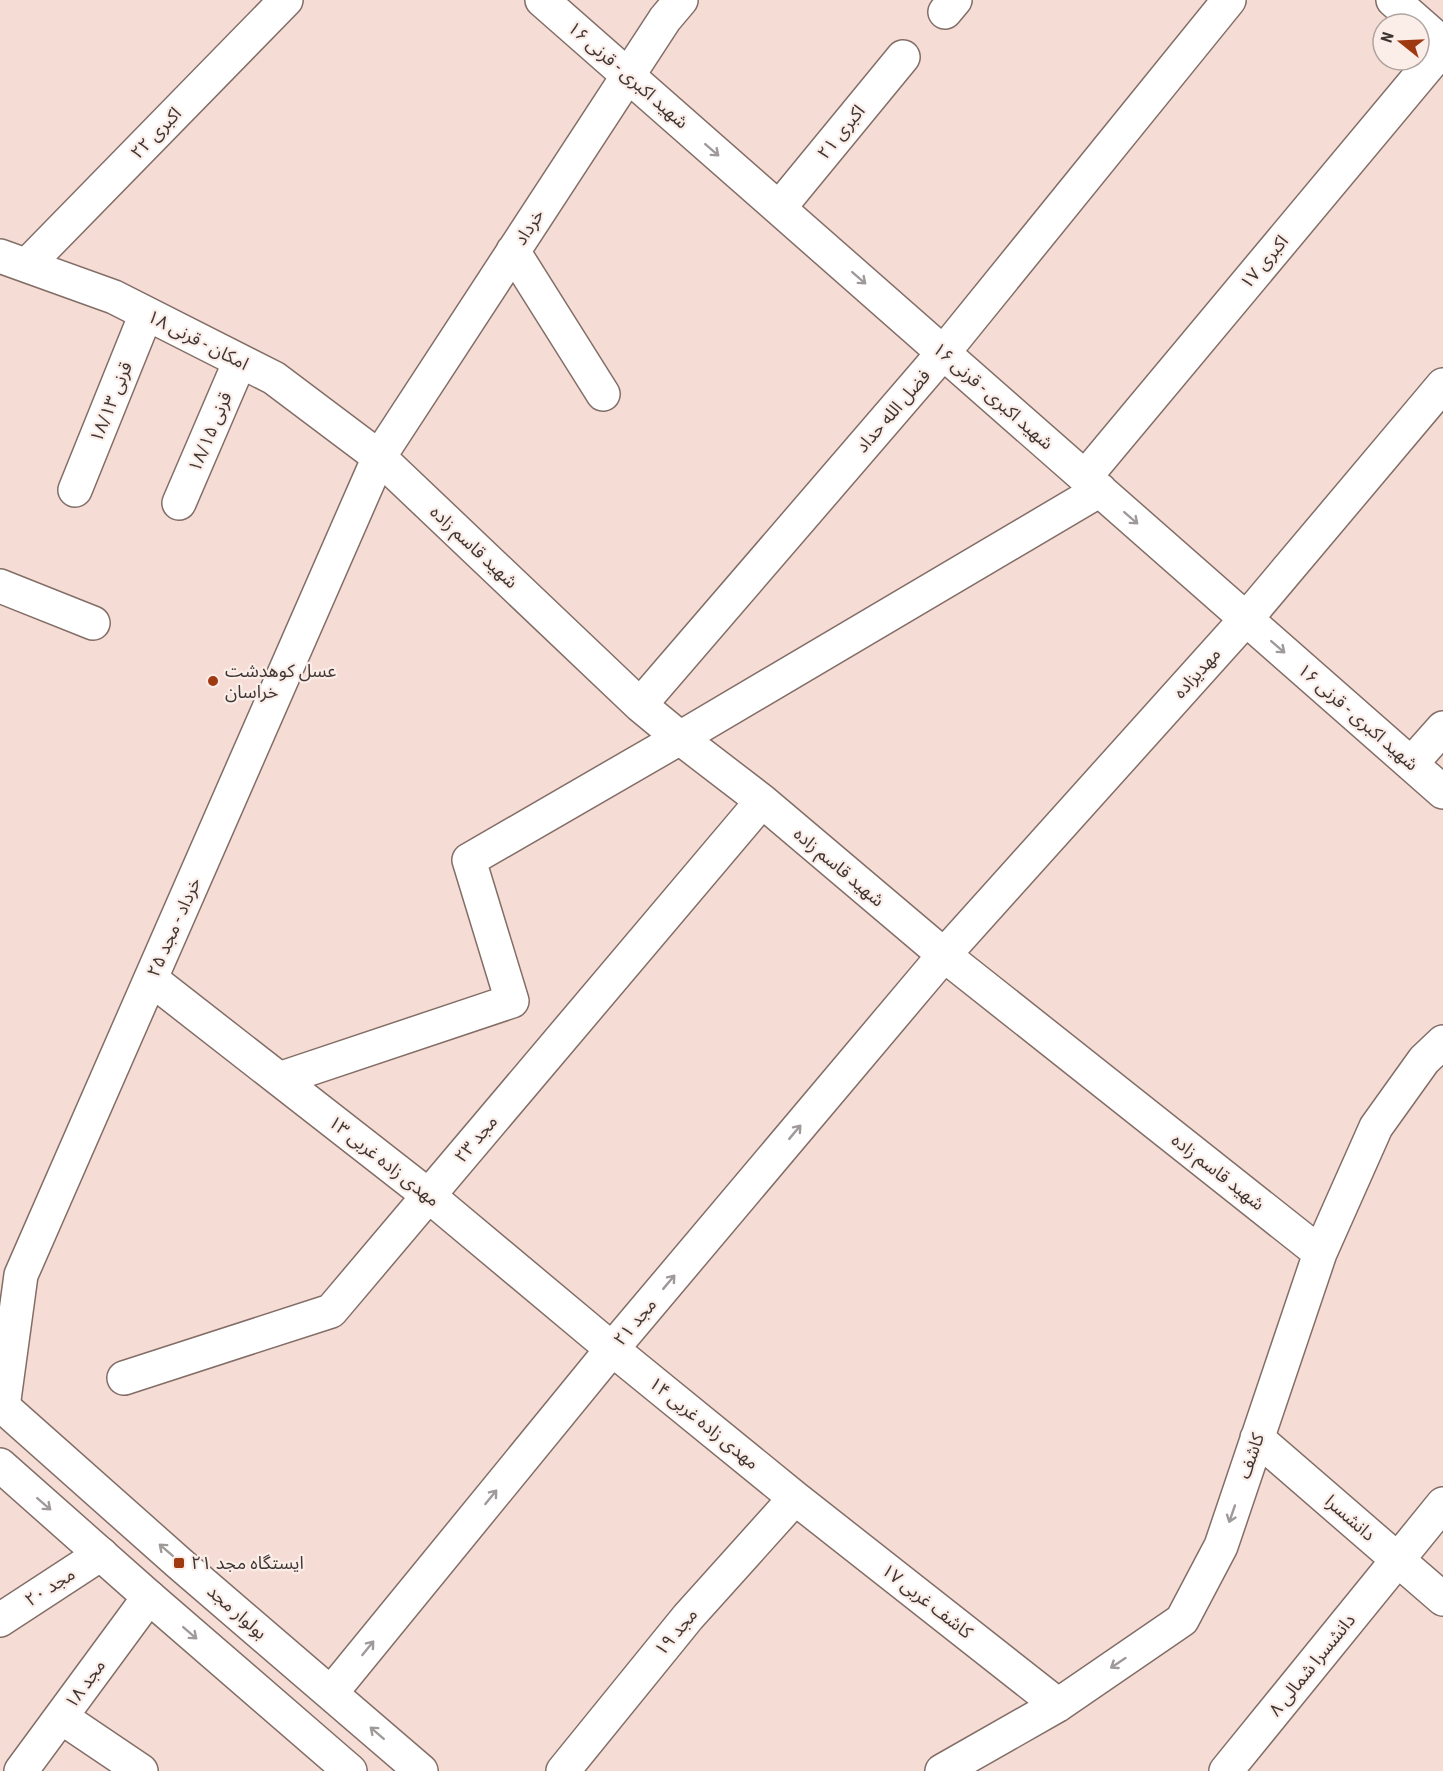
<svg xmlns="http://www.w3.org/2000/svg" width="1443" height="1771" viewBox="0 0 1443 1771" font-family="'Roboto Condensed','Noto Sans Arabic',sans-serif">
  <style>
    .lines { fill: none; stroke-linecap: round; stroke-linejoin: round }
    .minor-casing { stroke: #836e67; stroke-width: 36 }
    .major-casing { stroke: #836e67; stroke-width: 36 }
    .minor { stroke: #fff; stroke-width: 33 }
    .major { stroke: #fff; stroke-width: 33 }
    .oneway { stroke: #9f9a99 }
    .poi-dot { fill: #9f3911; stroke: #fbede8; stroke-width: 2 }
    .labels { text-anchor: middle; stroke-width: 4.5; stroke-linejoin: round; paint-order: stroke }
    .street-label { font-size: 18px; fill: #3f3633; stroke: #fbede8 }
    .poi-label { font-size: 18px; fill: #3f3633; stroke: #fbede8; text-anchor: start }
  </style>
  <rect width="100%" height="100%" fill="#f5ddd5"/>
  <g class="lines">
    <defs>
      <path id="minor" d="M542,0L1443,792
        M1393,0L1443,44
        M945,12L955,0
        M779,208L903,57
        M513,251L603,394
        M0,256L114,297L274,378L379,457L640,705L680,738L762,801L944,955L1320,1253
        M27,265L286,0
        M1085,477L1443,48
        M75,490L146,314
        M179,503L240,361
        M0,586L93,623
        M640,705L943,353L1229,0
        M1411,764L1443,728
        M151,979L429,1196L612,1349L795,1498L1058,1705
        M279,1079L512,1001L469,860L680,738L1100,490
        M124,1378L331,1311L762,801
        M3,1407L21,1275L379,457L665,19L681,0
        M1257,1438L1443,1599
        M0,1620L101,1554
        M331,1693L612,1349L944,955L1246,619L1443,385
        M61,1717L141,1771
        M21,1771L149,1597
        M563,1771L688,1617L795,1498
        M942,1771L1058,1705L1182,1620L1221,1546L1320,1253L1376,1127L1424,1060L1443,1042
        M1226,1771L1443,1504"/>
      <path id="major" d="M0,1404L179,1563L421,1771
        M0,1465L149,1597L350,1771"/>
    </defs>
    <!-- minor casing -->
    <use href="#minor" class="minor-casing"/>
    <!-- major casing -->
    <use href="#major" class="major-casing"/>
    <!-- minor -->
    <use href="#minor" class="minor"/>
    <!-- major -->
    <use href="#major" class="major"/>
  </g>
  <!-- one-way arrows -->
  <defs><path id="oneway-shaft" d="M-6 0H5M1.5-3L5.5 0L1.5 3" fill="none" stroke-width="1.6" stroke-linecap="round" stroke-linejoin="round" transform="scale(1.5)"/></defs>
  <g class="oneway">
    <use href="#oneway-shaft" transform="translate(712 150) rotate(41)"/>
    <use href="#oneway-shaft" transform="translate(859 278) rotate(41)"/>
    <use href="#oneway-shaft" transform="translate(1131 518) rotate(41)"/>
    <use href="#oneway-shaft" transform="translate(1278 647) rotate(41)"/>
    <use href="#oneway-shaft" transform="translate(795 1132) rotate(-50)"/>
    <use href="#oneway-shaft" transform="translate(669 1282) rotate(-50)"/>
    <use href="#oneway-shaft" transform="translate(491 1497) rotate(-51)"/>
    <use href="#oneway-shaft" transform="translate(44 1504) rotate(41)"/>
    <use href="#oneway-shaft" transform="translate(1232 1514) rotate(109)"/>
    <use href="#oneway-shaft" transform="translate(166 1550) rotate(-139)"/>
    <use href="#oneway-shaft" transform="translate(190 1633) rotate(41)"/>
    <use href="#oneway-shaft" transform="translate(368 1648) rotate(-51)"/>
    <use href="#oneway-shaft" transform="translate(1118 1663) rotate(146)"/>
    <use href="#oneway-shaft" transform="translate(377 1733) rotate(-139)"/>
  </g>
  <!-- markers -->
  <g class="poi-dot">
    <circle cx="213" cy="681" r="6"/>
    <rect x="173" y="1557" width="12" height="12" rx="3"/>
  </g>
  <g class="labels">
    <!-- street labels -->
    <g class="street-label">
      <text transform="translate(628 75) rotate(41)" y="6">شهید اکبری - قرنی ۱۶</text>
      <text transform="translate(841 132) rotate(-51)" y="6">اکبری ۲۱</text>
      <text transform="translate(156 133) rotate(-46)" y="6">اکبری ۲۲</text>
      <text transform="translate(529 227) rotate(-57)" y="6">خرداد</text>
      <text transform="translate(1264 262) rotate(-50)" y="6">اکبری ۱۷</text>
      <text transform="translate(198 340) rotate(27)" y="6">امکان - قرنی ۱۸</text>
      <text transform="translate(993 396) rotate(41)" y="6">شهید اکبری - قرنی ۱۶</text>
      <text transform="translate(111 402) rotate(-68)" y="6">قرنی ۱۸/۱۳</text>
      <text transform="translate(893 411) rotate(-49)" y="6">فضل الله حداد</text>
      <text transform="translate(210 432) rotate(-67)" y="6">قرنی ۱۸/۱۵</text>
      <text transform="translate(474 547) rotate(43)" y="6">شهید قاسم زاده</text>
      <text transform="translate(1197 673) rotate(-48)" y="6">مهدیزاده</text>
      <text transform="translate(1358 717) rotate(41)" y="6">شهید اکبری - قرنی ۱۶</text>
      <text transform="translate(839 867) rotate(40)" y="6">شهید قاسم زاده</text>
      <text transform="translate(174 927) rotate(-66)" y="6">خرداد - مجد ۲۵</text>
      <text transform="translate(476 1139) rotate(-50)" y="6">مجد ۲۳</text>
      <text transform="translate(384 1161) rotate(38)" y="6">مهدی زاده غربی ۱۳</text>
      <text transform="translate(1218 1172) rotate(38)" y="6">شهید قاسم زاده</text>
      <text transform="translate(635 1322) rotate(-50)" y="6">مجد ۲۱</text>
      <text transform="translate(704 1423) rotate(39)" y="6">مهدی زاده غربی ۱۴</text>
      <text transform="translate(1251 1456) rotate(-71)" y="6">کاشف</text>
      <text transform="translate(1350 1518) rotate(41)" y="6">دانشسرا</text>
      <text transform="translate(50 1587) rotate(-33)" y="6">مجد ۲۰</text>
      <text transform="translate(927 1601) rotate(38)" y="6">کاشف غربی ۱۷</text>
      <text transform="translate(237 1612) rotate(41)" y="6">بولوار مجد</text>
      <text transform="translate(676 1632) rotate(-50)" y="6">مجد ۱۹</text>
      <text transform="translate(1312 1665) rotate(-51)" y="6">دانشسرا شمالی ۸</text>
      <text transform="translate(85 1684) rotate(-54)" y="6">مجد ۱۸</text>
    </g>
    <!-- poi labels -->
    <g class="poi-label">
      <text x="225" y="677">عسل كوهدشت<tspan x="225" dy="21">خراسان</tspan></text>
      <text x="191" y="1569">ایستگاه مجد ۲۱</text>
    </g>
  </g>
  <!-- north arrow -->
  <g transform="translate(1401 42) rotate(288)"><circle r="28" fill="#fbede8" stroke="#b0a4a0" stroke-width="1.5"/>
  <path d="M0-4.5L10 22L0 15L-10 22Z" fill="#9f3911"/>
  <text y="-9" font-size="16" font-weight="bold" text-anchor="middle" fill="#3f3633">N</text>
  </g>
</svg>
